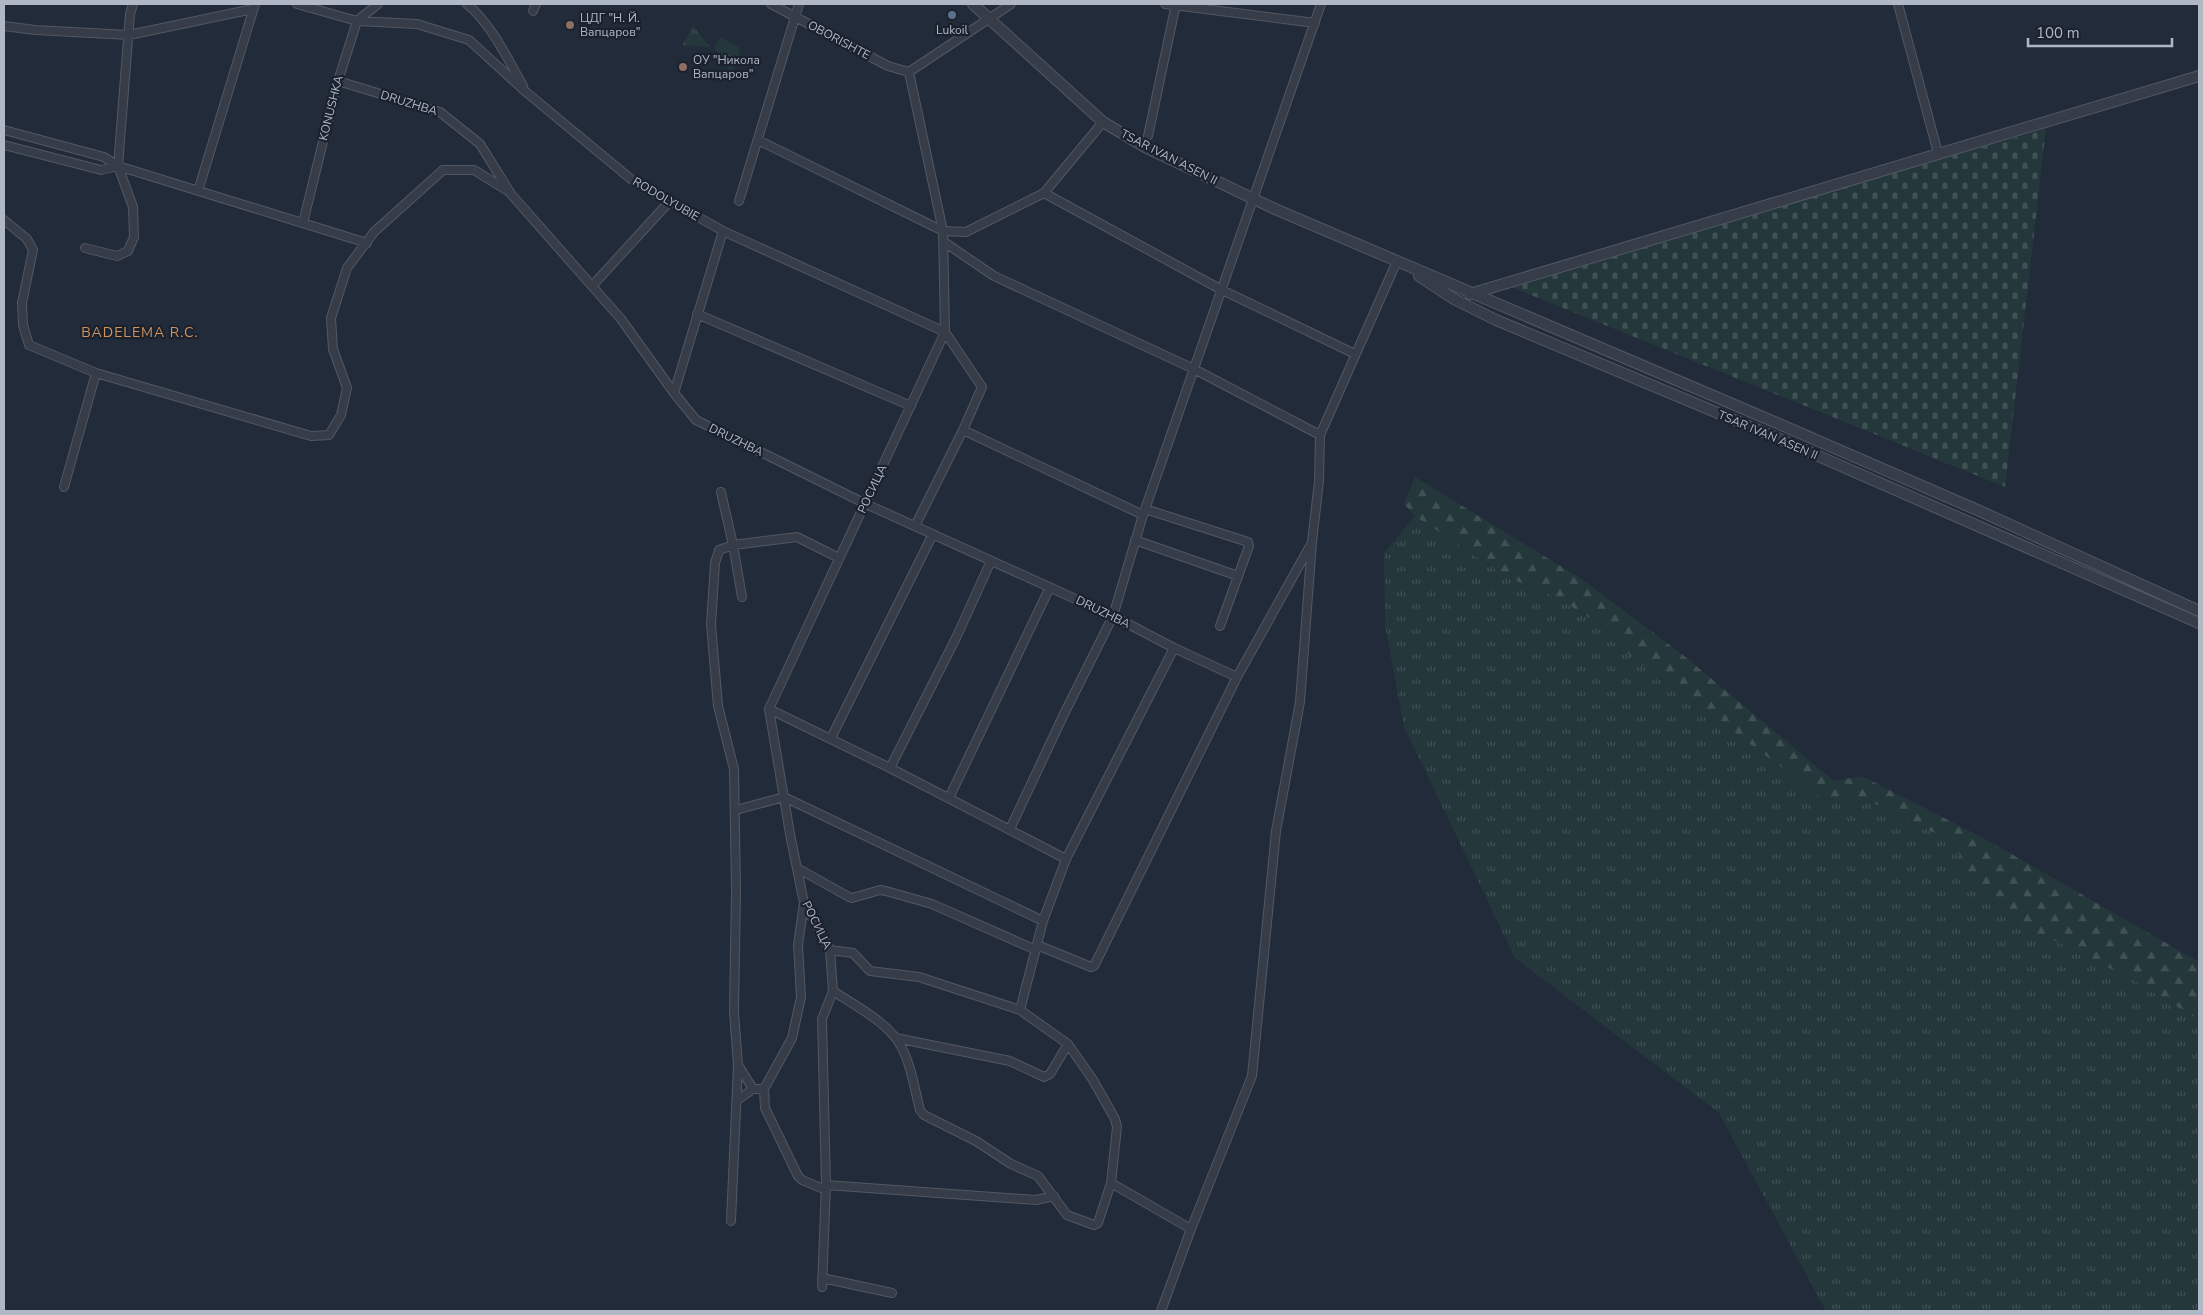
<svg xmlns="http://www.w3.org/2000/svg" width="2203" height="1315" viewBox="0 0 2203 1315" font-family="'Nunito Sans',sans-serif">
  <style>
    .grass { fill: url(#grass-tufts) }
    .forest { fill: url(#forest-firs) }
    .cemetery { fill: url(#cemetery-stones) }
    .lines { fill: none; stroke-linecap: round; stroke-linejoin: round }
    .minor-casing { stroke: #515864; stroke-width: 10 }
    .tertiary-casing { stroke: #515864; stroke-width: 12 }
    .minor { stroke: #363d49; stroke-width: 8 }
    .tertiary { stroke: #363d49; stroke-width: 10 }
    .service-dot { fill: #5c6f8a; stroke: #1b222e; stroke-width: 2 }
    .education-dot { fill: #8d6e63; stroke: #1b222e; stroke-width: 2 }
    .labels { text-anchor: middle; stroke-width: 4.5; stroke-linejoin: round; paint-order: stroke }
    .poi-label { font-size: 12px; fill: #b1b8c5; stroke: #1b222e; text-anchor: start }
    .street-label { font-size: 12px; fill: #b1b8c5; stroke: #1b222e }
    .neighbourhood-label { font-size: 14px; letter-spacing: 1px; fill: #d09461; stroke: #1b222e }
  </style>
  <defs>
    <pattern id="grass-tufts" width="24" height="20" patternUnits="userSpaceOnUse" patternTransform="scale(1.25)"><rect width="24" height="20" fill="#24373a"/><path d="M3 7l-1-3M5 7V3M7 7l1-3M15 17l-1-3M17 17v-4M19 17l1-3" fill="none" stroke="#415255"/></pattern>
    <pattern id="forest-firs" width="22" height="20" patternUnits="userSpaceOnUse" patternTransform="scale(1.25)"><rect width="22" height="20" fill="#24373a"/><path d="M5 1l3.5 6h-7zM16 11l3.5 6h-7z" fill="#415255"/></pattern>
    <pattern id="cemetery-stones" width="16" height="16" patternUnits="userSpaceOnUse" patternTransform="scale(1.25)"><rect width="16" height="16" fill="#24373a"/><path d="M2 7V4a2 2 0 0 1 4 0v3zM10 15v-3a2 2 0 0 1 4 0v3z" fill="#415255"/></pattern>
  </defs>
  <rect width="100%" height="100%" fill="#222b39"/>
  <!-- grass -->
  <path class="grass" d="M693,26L709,46L707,47L682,45Z
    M721,37L739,47L740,53L731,72L716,50L715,46Z
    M1415,516L1507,577L1558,598L1611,632L1631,657L1722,723L1825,800L1861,797L1955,843L1969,880L2020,928L2051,939L2135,981L2199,1020V1311H1826L1719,1113L1515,958L1404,727L1385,625L1384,553Z"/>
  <!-- forest -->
  <path class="forest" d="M1415,477L1583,580L1683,655L1834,781L1862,776L1989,841L2199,962V1020L2135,981L2051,939L2020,928L1969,880L1955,843L1861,797L1825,800L1722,723L1631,657L1611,632L1558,598L1507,577L1415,516L1404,504Z"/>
  <!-- cemetery -->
  <path class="cemetery" d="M2046,129L2005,487L1501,283Z"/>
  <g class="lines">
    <defs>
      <path id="minor" d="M297,4L357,21L417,24L469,40L526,92L632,180L723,231L945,332L982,387L963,430L915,526
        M467,4C492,25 507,58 523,86
        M771,4L888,66L909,72
        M1165,4L1315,23
        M1898,4L1938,153
        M533,11L536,4
        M4,26L35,30L129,35L253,9
        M909,72L1011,4
        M338,81L440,112L480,144L511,194L621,319L674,393L696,420L866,504L1113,616L1174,648L1237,677
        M4,130L104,157L118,166L367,243
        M1148,136L1176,4
        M758,140L943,231L966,232L1044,193L1103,122
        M4,145L101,170L118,166
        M198,191L255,4
        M1044,193L1220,289L1355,354
        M739,201L799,4
        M4,220L27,239L33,250L22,303L23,325L29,345L96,373L311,436L329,435L341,415L347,388L333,349L331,318L347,268L374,232L443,170H474L508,191
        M303,223L338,81L357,21L378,4
        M944,242L994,276L1194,369L1320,435
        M85,248L117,256L128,251L134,237L133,207L118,166L130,14L133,4
        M592,286L669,202
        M697,314L911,406
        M674,393L723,231
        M963,430L1143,515
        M64,487L96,373
        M721,492L733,545L742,597
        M1145,509L1248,542L1249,546L1220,626
        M1135,540L1238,576
        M769,709L890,768L1066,859
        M831,738L933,534
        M890,768L956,638L991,561
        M949,798L1050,587
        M736,810L784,797L1043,921
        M1010,829L1064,714L1113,616L1143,515L1321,4
        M797,868L849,897L852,898L880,890L886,891L932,904L1036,950
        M804,903L798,945L801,997L792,1038L764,1089L765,1108L798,1176L802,1180L826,1190
        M1037,945L1091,967L1094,966L1237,677L1310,546
        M830,950L853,953L870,971L919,977L1020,1010L1068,1044L1093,1080L1115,1119L1117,1127L1111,1183L1098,1223L1094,1225L1067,1215L1038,1176L1011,1164L976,1141L924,1115L920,1110C914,1087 910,1056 895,1037C878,1017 854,1005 833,991
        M1020,1010L1043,921L1066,859L1174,648
        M896,1038L1010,1061L1044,1077L1050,1074L1068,1044
        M764,1089H753L738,1065L734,1012L736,891L734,769L718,706L711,624L715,563L719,550L733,545L797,537L839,558
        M736,1101L753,1089
        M1111,1183L1191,1229
        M826,1185L1036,1200L1054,1196
        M731,1221L738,1065
        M822,1278L892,1293
        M822,1287L826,1185L822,1019L833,991L830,950L804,903L790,834L769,709L945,332L943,231L909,72
        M1161,1311L1191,1229L1252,1076L1276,831L1300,702L1312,542L1319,481L1320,435L1397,261"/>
      <path id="tertiary" d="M973,4L1103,122L1145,147L1275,209L1777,423L1982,512L2199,611
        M1419,276L1454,299L1496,320L1775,437L2199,623
        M1470,294L2199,76"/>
    </defs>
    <!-- minor casing -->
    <use href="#minor" class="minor-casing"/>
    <!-- tertiary casing -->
    <use href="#tertiary" class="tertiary-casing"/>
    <!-- minor -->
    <use href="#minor" class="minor"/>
    <!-- tertiary -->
    <use href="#tertiary" class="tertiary"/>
  </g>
  <!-- markers -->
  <circle class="service-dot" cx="952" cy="15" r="5"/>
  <g class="education-dot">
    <circle cx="570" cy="25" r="5"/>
    <circle cx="683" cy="67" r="5"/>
  </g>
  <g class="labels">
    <!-- poi labels -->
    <g class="poi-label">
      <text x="580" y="22">ЦДГ "Н. Й.<tspan x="580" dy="14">Вапцаров"</tspan></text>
      <text x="952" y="34" text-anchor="middle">Lukoil</text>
      <text x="693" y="64">ОУ "Никола<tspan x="693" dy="14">Вапцаров"</tspan></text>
    </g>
    <!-- street labels -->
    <g class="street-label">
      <text transform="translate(839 40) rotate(28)" y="4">OBORISHTE</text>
      <text transform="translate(409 103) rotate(17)" y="4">DRUZHBA</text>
      <text transform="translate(331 108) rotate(-76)" y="4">KONUSHKA</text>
      <text transform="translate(1169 157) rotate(27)" y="4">TSAR IVAN ASEN II</text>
      <text transform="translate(666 199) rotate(30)" y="4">RODOLYUBIE</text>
      <text transform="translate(1768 435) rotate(23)" y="4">TSAR IVAN ASEN II</text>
      <text transform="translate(736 440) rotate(26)" y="4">DRUZHBA</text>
      <text transform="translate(872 489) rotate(-65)" y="4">РОСИЦА</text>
      <text transform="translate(1103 612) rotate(26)" y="4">DRUZHBA</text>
      <text transform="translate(817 925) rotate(64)" y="4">РОСИЦА</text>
    </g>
    <!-- neighbourhood labels -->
    <g class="neighbourhood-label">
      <text x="140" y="337">BADELEMA R.C.</text>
    </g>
  </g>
  <!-- border -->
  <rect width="2203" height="1315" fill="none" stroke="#b1b8c5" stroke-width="10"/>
  <!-- scale -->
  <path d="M2028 38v8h144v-8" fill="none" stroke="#b1b8c5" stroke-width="2.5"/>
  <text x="2036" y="38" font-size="15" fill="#b1b8c5" stroke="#1b222e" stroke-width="4" paint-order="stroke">100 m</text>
</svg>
